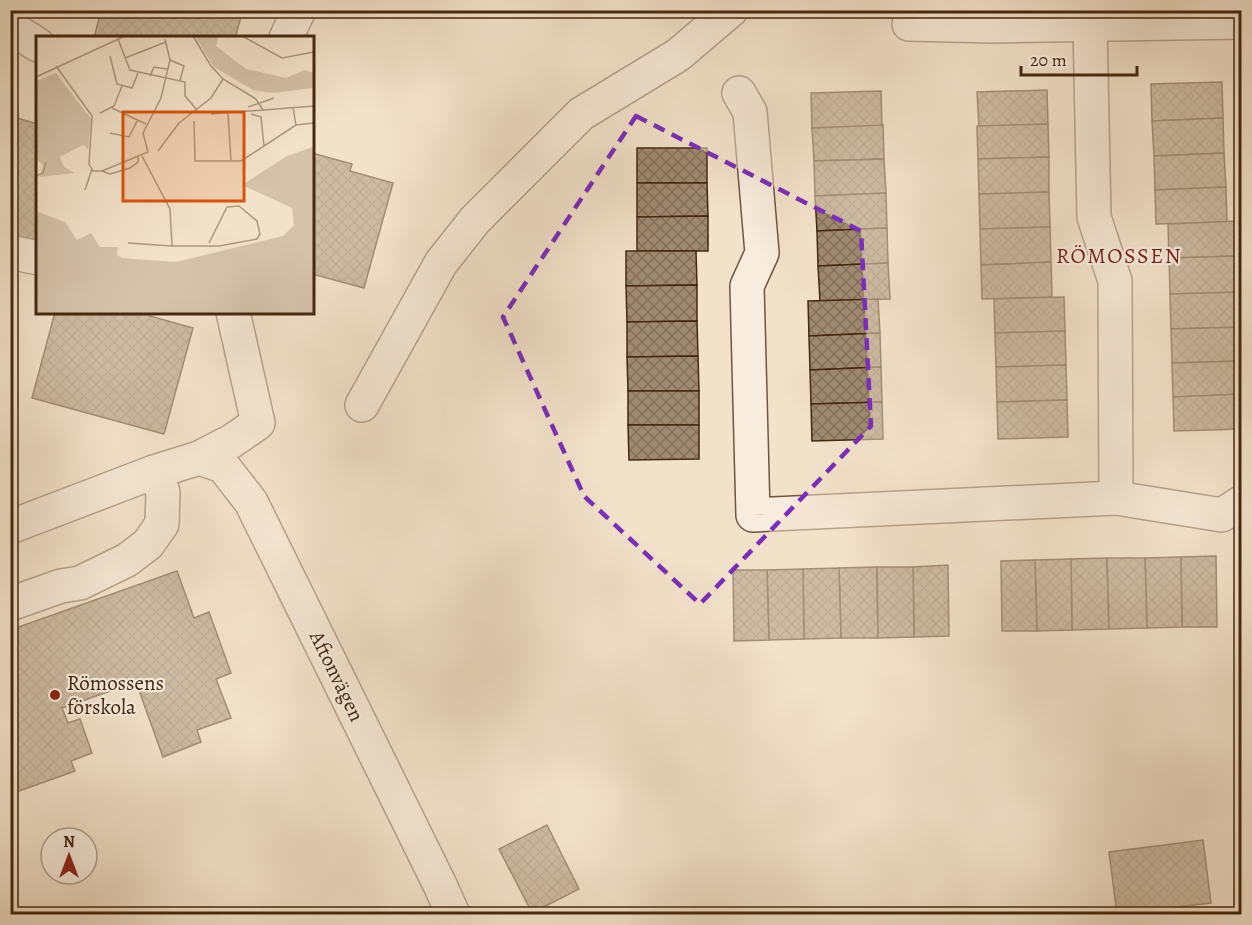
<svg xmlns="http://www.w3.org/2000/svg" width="1252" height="925" font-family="Alegreya,serif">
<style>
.building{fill:url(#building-cross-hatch);stroke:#44280f;stroke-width:1.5}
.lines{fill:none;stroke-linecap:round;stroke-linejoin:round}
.minor-casing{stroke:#70563e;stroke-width:36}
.minor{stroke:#f7ecdd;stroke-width:33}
.marked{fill:none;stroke:#7b2cbf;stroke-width:4.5;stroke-dasharray:12 8;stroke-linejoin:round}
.poi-dot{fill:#8f2418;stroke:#f7ecdd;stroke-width:2}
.labels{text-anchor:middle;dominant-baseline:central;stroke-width:4.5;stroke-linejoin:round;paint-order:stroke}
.street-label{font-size:21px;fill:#44280f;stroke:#f7ecdd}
.poi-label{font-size:21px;fill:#44280f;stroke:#f7ecdd;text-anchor:start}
.neighbourhood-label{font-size:22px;letter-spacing:1.5px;fill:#7a1f14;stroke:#f7ecdd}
.inset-road{fill:none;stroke:#ac987f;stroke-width:1.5}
.view{fill:#d8540c;fill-opacity:0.15;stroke:#d8540c;stroke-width:3}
.inset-edge{fill:none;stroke:#44280f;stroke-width:3}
</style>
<defs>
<pattern id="building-cross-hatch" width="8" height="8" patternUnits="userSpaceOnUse" patternTransform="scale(1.5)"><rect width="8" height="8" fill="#9e8970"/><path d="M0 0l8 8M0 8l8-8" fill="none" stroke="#82705a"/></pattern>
</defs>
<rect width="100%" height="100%" fill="#f2e2ca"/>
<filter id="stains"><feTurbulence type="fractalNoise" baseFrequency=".00333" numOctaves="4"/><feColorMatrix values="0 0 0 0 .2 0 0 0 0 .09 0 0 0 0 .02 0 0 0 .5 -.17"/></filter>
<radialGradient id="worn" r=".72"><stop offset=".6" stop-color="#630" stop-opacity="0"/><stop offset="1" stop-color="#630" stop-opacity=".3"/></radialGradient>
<g class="building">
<polygon points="101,10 243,10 235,38 94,38"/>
<polygon points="1222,82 1223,118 1152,121 1151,84"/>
<polygon points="1047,90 1048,124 979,127 977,92"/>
<polygon points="881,91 882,126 812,128 811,93"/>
<polygon points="10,116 38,124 38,245 10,238"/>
<polygon points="1223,118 1224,153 1154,156 1152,121"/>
<polygon points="1048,124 1049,157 978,159 977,126"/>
<polygon points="883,125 884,159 814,161 812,128"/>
<rect x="637" y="148" width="70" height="35"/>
<polygon points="312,153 352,164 350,171 393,183 364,288 312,274"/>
<polygon points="1224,153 1226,187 1155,190 1154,156"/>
<polygon points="1049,157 1049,192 979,194 978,159"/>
<polygon points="884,159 886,193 815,196 814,161"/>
<polygon points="637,183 707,183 708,216 637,217"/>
<polygon points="1226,187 1227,222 1156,224 1155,190"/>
<polygon points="1049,192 1050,227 980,229 979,194"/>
<polygon points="886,193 887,228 817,231 815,196"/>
<polygon points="708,216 708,251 637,251 637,217"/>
<polygon points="1238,221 1239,256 1169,258 1168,224"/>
<polygon points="1050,227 1051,262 981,265 980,229"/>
<polygon points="887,228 888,263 818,266 817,231"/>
<polygon points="626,251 696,251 697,285 626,286"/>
<polygon points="1239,256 1241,292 1170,294 1169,258"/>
<polygon points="1051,262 1052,297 982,299 981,265"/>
<polygon points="888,263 890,299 820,301 818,266"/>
<polygon points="697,285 697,321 627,322 626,286"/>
<polygon points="1241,292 1242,327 1171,329 1170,294"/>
<polygon points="1064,297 1065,331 995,333 994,299"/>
<polygon points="878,299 880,333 809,336 808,301"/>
<polygon points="55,312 151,312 150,316 193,328 164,434 32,398"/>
<polygon points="697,321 698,356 627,357 627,322"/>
<polygon points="1242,327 1242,361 1172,363 1171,329"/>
<polygon points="1065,331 1066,365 996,367 995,333"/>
<polygon points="880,333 881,367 810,370 809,336"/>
<polygon points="698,356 699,391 628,391 627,357"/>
<polygon points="1242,361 1242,394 1173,397 1172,363"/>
<polygon points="1066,365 1067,400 997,402 996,367"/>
<polygon points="881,367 882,402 811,404 810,370"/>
<rect x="628" y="391" width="71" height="34"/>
<polygon points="1242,394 1242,429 1174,431 1173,397"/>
<polygon points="1067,400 1068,437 998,439 997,402"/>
<polygon points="882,402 883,439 812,441 811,404"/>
<polygon points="628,425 699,425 699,459 629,460"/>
<polygon points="1216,556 1217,627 1182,627 1181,557"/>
<polygon points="1181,557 1182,627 1147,628 1145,558"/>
<polygon points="1107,558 1109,629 1072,630 1071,559"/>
<polygon points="1107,558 1145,558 1147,628 1109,629"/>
<polygon points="1071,559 1072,630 1037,631 1035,560"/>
<polygon points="1035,560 1037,631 1002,631 1001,561"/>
<polygon points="948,565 949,636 914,637 913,567"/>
<polygon points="877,567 878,638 841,638 839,568"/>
<polygon points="877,567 913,567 914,637 878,638"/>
<polygon points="839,568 841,638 804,639 803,569"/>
<polygon points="803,569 804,639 769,640 767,570"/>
<polygon points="733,570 767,570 769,640 734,641"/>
<polygon points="177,571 194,618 209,612 231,673 216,679 231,718 197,730 201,742 163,757 136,682 62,708 68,723 80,719 92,753 71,761 75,771 11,794 10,630"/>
<polygon points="547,825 579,889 532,913 499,849"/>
<polygon points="1203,840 1211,903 1117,914 1109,852"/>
</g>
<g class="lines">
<g class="minor-casing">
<g id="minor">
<polyline points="909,24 992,26 1242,22"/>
<polyline points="1090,24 1094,217 1115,281 1116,498"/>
<polyline points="10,27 38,45"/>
<polyline points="286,38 299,10"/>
<polyline points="739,93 750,112 762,253 747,286 753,515 1116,498 1222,515 1242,502"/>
<polyline points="10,252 38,258"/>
<polyline points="362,405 441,263 475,220 581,114 678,55 731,10"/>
<polyline points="199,458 223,466 251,502 440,885 453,914"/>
<polyline points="10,527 154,472 199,458 232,441 258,423 233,312"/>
<polyline points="10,604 61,586 80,583 127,560 148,544 162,524 163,492 154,472"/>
</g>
</g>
<use href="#minor" class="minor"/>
</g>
<path d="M0 0H1252V925H0ZM636,116L861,231L871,426L700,604L584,496L503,317Z" fill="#f2e2ca" fill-opacity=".55" fill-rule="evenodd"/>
<path class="marked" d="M636,116L861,231L871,426L700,604L584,496L503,317Z"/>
<circle class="poi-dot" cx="55" cy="695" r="6"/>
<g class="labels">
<g class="street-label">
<text transform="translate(337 676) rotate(64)">Aftonvägen</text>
</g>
<g class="poi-label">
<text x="67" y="683">Römossens<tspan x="67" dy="24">förskola</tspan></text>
</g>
<g class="neighbourhood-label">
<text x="1119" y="256">RÖMOSSEN</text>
</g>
</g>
<g transform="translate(36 36)">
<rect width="278" height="278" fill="#f2e2ca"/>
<path d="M159,0H183L180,10L210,33L250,42L269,34L277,37V52L238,57L217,54L178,31ZM20,37L55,83L52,113L47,109L24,121L28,131L39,137L4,141L7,129L0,123V45ZM277,111V277H0V170L2,176L29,186L41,204L55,197L64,211H82L81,219L86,222L140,226L247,200L258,189L256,172L206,149L251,120Z" fill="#d4c2aa"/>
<path d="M5,198L11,222L0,224V199Z" fill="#d4c2aa"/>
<path class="inset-road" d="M157,0L175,30L187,43L220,63L227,74M206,0L246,22L278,16M82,3L94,34L149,46V60L161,74M74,20L81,48L96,52L102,37M89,22L130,6M134,24L148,30L144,44M20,30L56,80L53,128L57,135H66L112,116L107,97L125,62L134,24L129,3M114,40L118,31L131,33M0,41L89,0M212,71L238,62M257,71L260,89M76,72L110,88M64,77L78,70L86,50M175,78L278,70M192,78L195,124M215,78L225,81L228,110M158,85L159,125H205L260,89L278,87M74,97L93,101L101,85M122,115L143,87L175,62L187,43M106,120L134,173L136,210H183L221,203L224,198L221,185L203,170L191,171L173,207M66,135L74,138L94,132L102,126V121M0,140L7,137L10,126M49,154L56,133M92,207L136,210"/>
<path class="view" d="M87,76H208V165H87Z"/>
<rect width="278" height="278" class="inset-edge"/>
</g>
<rect width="1252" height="925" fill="none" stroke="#f2e2ca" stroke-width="36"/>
<rect x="12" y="12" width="1228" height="901" fill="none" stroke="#44280f" stroke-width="3"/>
<rect x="18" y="18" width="1216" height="889" fill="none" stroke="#44280f" stroke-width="1.5"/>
<g transform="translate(69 856)"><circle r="28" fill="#f7ecdd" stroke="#af9e8b" stroke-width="1.5"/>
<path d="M0-4.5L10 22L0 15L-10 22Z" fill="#8f2418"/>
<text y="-9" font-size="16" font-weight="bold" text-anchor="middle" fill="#44280f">N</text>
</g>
<path d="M1021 66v9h116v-9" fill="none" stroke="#44280f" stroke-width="3"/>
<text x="1030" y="66" font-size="18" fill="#44280f" stroke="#f7ecdd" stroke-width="4.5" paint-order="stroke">20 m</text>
<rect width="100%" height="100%" filter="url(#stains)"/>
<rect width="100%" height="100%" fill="url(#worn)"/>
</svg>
